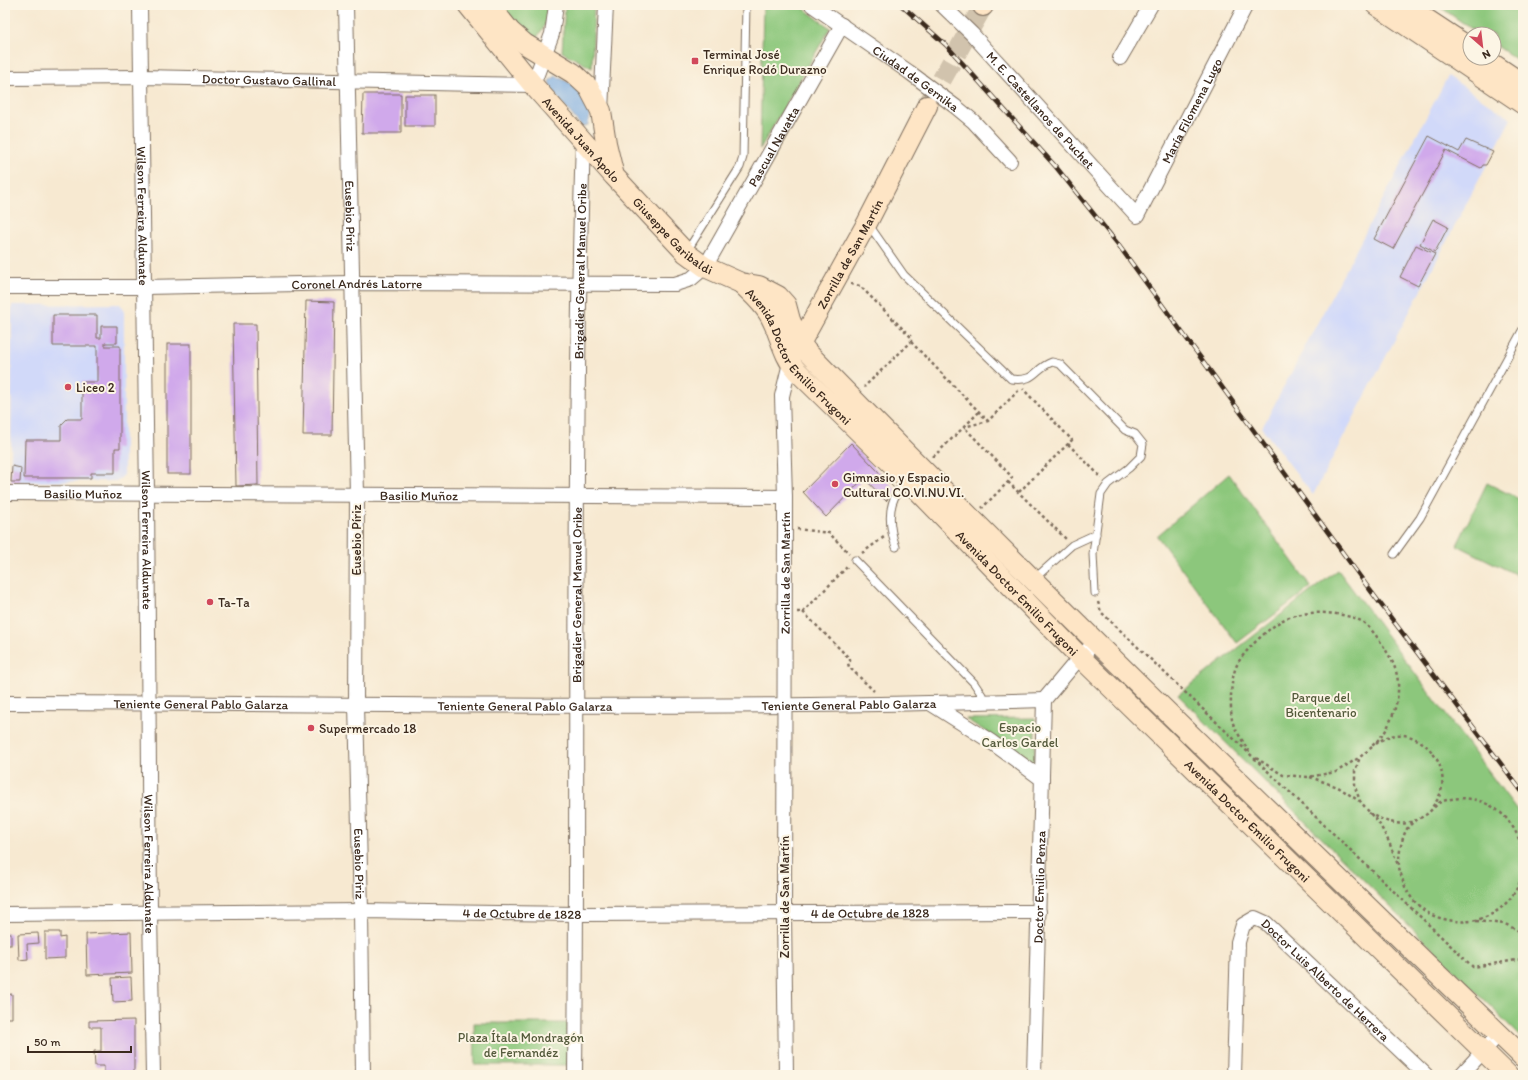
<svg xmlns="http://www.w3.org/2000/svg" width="1528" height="1080" font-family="Itim,sans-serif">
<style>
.built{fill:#d1d9f9}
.green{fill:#8cc77c;stroke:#64784d}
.water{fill:#75a8e1;stroke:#586980}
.building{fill:#d0a9eb}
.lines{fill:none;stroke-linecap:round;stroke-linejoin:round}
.secondary-tunnel{stroke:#d1c3ad;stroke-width:20;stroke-dasharray:20 10;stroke-linecap:butt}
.lane-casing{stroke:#7d6d5d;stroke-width:9}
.street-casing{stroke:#7d6d5d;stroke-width:16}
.secondary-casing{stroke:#7d6d5d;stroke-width:22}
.path{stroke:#7d6d5d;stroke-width:2.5;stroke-dasharray:3 3;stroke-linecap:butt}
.lane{stroke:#fff;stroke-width:7}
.street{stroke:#fff;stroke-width:14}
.secondary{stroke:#fee5c5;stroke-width:20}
.rail-casing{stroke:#3b2a1e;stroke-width:4.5}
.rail{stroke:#fcf5e5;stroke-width:3;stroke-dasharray:9;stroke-linecap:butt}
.poi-dot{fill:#d1495b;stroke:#fcf5e5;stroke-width:1.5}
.labels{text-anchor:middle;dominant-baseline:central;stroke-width:4;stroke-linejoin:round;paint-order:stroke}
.poi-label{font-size:13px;fill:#3b2a1e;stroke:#fcf5e5;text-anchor:start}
.street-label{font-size:13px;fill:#3b2a1e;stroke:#fcf5e5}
.park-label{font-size:13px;fill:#53593a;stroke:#fcf5e5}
</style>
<rect width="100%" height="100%" fill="#fcf5e5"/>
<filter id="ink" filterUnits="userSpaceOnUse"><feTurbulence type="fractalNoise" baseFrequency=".025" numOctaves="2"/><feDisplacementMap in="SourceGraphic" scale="8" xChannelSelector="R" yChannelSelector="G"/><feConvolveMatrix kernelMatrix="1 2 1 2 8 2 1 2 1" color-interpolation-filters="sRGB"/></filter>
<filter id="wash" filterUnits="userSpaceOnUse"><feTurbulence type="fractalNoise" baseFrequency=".012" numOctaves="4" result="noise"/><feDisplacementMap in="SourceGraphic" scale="16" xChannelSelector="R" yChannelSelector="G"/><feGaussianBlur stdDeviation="0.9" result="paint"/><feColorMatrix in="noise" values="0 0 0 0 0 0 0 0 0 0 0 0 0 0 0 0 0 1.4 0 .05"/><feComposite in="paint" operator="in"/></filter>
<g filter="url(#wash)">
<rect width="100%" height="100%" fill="#f7e9d1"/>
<g class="built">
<polygon points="1448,76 1511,119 1313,495 1262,428"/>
<polygon points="120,304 124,309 124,475 117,481 11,482 12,305"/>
</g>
<g class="green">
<polygon points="498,5 550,5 545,25 536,39 506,16"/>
<polygon points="565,5 594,5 592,68 562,52"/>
<polygon points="763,5 799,5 830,28 760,149"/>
<polygon points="1437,5 1523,5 1523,64 1494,44 1494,34 1479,34"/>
<polygon points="1229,474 1311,587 1237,643 1157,536"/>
<polygon points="1487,483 1523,501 1523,573 1521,577 1457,545"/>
<polygon points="1338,570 1523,818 1523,1039 1178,695"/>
<polygon points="1035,718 1035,763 966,719"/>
<polygon points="474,1023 568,1023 568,1065 475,1065"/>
</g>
<polygon class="water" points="556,76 576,86 591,110 588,125 582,127 551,90 549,81"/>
<g id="blocks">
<g class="building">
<polygon points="363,94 401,94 401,133 362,133"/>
<rect x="405" y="95" width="30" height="31"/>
<polygon points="1429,136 1459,152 1466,140 1493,152 1486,165 1483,165 1481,168 1446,150 1393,249 1374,239"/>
<polygon points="1433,219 1448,227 1435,252 1420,244"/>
<polygon points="1416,245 1435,254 1418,286 1400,277"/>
<polygon points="306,301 334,302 332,435 303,435"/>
<polygon points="53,315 97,315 97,338 101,338 101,326 117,326 117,343 105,343 105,346 120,346 120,448 115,448 115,473 91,473 91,478 24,478 25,440 61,440 61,425 67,419 82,419 82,382 97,382 97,346 53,346"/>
<polygon points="233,324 256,324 258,485 236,486"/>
<rect x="167" y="344" width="24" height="130"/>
<polygon points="851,443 896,490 886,501 864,478 826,517 803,492"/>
<polygon points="12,466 21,468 20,482 11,482"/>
<polygon points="45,932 60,932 60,938 65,937 65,958 45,959"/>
<polygon points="131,932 132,973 87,975 86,934"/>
<rect x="5" y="933" width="6" height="12"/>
<polygon points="38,933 39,943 27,944 28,959 19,960 18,934"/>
<polygon points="131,977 132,1001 113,1002 112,978"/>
<polygon points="12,994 12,1018 5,1018 5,995"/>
<polygon points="134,1020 134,1075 104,1075 104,1066 95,1066 94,1051 101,1051 101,1027 89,1027 89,1021"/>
</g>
</g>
</g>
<g filter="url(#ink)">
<use href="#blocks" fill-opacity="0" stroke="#7d6d5d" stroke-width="1"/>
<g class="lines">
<polyline class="secondary-tunnel" points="927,106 983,6"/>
<g class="lane-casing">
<g id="lane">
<path d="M869,225L904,275L1011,379C1037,382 1033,369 1052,362L1060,364L1125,430L1135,434L1143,444L1141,456L1129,468L1108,484L1101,494L1093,554L1095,593"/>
<polyline points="687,251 740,167 743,157 746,5"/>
<path d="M896,547C890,530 887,509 897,493C899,489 905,485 908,481"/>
<polyline points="1394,554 1420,518 1523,329"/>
<polyline points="855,560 974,683 982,695 984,702"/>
<polyline points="1034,579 1072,545 1096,534"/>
</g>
</g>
<g class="street-casing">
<g id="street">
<path id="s1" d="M140,5L147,494L150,913L153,1075"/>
<path id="s2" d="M346,5L357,494L356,704L361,911L363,1075"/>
<path id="s3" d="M812,5L909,72L956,107L973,121L1010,161"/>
<path id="s4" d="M942,5L972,34L1137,216L1246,5"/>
<polyline points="1120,58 1151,5"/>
<path id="s5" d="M5,78L142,77L533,85L552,34L556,5"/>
<polyline points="601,111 606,5"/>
<path id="s6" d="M5,287H144L351,283L675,284L691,279L705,267L842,25"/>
<path id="s7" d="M5,493L785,497"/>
<polyline points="1044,700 1080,657 1096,642"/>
<path id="s8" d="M5,703C351,703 698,711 1044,700"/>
<polyline points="930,703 990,741 1042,779"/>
<path id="s9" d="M5,914L361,911L577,914L1039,912"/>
<path id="s10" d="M575,1075C578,763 573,452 583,140"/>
<path id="s11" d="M786,1075L784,912L785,497L782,396L790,363"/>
<path id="s12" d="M1034,1075L1044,700"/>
<path id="s13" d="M1234,1075L1238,942L1243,925L1255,918L1266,923L1426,1075"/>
<polyline points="1461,1075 1499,1034"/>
</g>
</g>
<g class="secondary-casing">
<g id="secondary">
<path id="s14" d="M468,5L533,85L614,176L686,253L705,267L741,283L759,286L778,296L786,305L790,320L800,343L807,352C1041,592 1282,824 1523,1057"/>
<polyline points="489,5 510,31 525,44 573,73 589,88 601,111 606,143 613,172"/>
<polyline points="1376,5 1523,104"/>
<polyline points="1405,5 1470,48"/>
<polyline points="983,6 983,5"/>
<polyline points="1484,58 1523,84"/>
<path id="s15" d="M742,284C752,294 762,302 769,314C780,332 782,354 796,370L896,468L1080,657L1508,1075"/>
<path id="s16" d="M796,351L867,223L927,106"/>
</g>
</g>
<g class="path">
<polyline points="851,284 860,286 911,337 911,342 864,387"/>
<polyline points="911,342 988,421"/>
<polyline points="979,412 964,427 1012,477 1011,479 982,508"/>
<polyline points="1068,444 1102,478"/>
<polyline points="933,457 964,427 988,421 1020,389"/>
<polyline points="1008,482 1066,539"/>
<polyline points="1019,492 1072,440 1023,389"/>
<polyline points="797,529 829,533 849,553"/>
<polyline points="862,553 884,537"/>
<polyline points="1098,602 1101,612 1473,967 1523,959"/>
<polyline points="797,612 803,612 848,566"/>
<polyline points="803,612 850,659 850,661 848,663 849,667 874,691"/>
<path d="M1376,744C1413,712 1465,771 1432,807"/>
<polyline points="1372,747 1360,757 1355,771 1355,787 1360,801 1380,825 1389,842 1398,865"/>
<path d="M1249,752C1245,744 1234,729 1232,720C1230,705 1230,677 1238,663C1245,650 1268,629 1281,621C1300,609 1341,611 1361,621C1371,627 1382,643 1388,654C1403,677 1400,701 1388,726C1385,734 1377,741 1371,747"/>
<polyline points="1256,758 1283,775 1308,777 1336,772 1360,757"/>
<polyline points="1310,777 1338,787 1359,801"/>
<path d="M1369,813C1383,821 1400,828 1416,820"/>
<path d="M1523,857C1519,817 1483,789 1443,801C1437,803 1432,810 1427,814C1421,818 1414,821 1409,826C1402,834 1398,856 1399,867C1400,872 1402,877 1403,881C1408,898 1424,914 1440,918C1473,928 1504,916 1519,884C1521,879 1522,872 1523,867"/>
<polyline points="1476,921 1505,924 1523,933"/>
</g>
<use href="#lane" class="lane"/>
<use href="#street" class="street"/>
<use href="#secondary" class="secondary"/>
<g class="rail-casing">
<polyline id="rail" points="901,5 946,45 1056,167 1117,243 1367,586 1523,793"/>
</g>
<use href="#rail" class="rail"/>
</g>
</g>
<g class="poi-dot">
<rect x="691" y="57" width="8" height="8" rx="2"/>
<circle cx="68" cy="387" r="4"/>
<circle cx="835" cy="484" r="4"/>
<circle cx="210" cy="602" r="4"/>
<circle cx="311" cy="728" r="4"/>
</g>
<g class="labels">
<g class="poi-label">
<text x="703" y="54">Terminal José<tspan x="703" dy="15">Enrique Rodó Durazno</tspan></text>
<text x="76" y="387">Liceo 2</text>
<text x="843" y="477">Gimnasio y Espacio<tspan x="843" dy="15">Cultural CO.VI.NU.VI.</tspan></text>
<text x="218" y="602">Ta-Ta</text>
<text x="319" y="728">Supermercado 18</text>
</g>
<g class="street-label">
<text stroke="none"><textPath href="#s3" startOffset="127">Ciudad de Gernika</textPath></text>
<text stroke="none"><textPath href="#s5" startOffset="264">Doctor Gustavo Gallinal</textPath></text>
<text stroke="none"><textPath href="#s4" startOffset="144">M. E. Castellanos de Puchet</textPath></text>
<text stroke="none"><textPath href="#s4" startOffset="406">María Filomena Lugo</textPath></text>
<text stroke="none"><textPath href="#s14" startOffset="176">Avenida Juan Apolo</textPath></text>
<text stroke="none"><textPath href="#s6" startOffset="844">Pascual Navatta</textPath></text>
<text stroke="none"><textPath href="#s1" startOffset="211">Wilson Ferreira Aldunate</textPath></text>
<text stroke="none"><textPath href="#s2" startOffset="211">Eusebio Píriz</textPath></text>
<text stroke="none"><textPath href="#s14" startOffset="309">Giuseppe Garibaldi</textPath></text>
<text stroke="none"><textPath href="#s16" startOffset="111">Zorrilla de San Martín</textPath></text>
<text stroke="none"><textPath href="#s10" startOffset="804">Brigadier General Manuel Oribe</textPath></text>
<text stroke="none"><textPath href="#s6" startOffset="352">Coronel Andrés Latorre</textPath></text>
<text stroke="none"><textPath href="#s15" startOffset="93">Avenida Doctor Emilio Frugoni</textPath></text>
<text stroke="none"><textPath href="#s7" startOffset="78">Basilio Muñoz</textPath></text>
<text stroke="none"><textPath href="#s7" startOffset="414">Basilio Muñoz</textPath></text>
<text stroke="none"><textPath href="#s1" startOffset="535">Wilson Ferreira Aldunate</textPath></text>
<text transform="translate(356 540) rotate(-90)">Eusebio Píriz</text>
<text stroke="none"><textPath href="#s11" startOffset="502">Zorrilla de San Martín</textPath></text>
<text stroke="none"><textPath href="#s15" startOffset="417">Avenida Doctor Emilio Frugoni</textPath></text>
<text stroke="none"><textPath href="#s10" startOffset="480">Brigadier General Manuel Oribe</textPath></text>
<text stroke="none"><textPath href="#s8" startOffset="196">Teniente General Pablo Galarza</textPath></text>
<text stroke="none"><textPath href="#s8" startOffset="844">Teniente General Pablo Galarza</textPath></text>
<text stroke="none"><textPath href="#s8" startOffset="520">Teniente General Pablo Galarza</textPath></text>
<text stroke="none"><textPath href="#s15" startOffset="741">Avenida Doctor Emilio Frugoni</textPath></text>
<text stroke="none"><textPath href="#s1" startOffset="859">Wilson Ferreira Aldunate</textPath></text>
<text stroke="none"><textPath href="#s2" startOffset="859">Eusebio Píriz</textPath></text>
<text stroke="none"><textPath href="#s12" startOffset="188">Doctor Emilio Penza</textPath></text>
<text transform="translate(784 897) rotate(-90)">Zorrilla de San Martín</text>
<text stroke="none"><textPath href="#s9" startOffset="865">4 de Octubre de 1828</textPath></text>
<text stroke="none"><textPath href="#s9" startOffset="517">4 de Octubre de 1828</textPath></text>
<text stroke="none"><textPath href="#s13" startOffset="259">Doctor Luis Alberto de Herrera</textPath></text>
</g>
<g class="park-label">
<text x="1321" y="697">Parque del<tspan x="1321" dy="15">Bicentenario</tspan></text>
<text x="1020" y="727">Espacio<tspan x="1020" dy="15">Carlos Gardel</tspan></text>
<text x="521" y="1037">Plaza Ítala Mondragón<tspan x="521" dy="15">de Fernandéz</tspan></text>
</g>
</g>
<rect width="1528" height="1080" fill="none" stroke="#fcf5e5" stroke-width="20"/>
<g transform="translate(1482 46) rotate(152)"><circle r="19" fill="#fcf5e5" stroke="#afa495"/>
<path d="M0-3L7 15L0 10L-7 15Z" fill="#d1495b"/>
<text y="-6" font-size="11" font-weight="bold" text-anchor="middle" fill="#3b2a1e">N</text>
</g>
<path d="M28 1046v6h103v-6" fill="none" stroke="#3b2a1e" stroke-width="2"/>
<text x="34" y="1046" font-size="12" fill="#3b2a1e" stroke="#fcf5e5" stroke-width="3" paint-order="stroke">50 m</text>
</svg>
